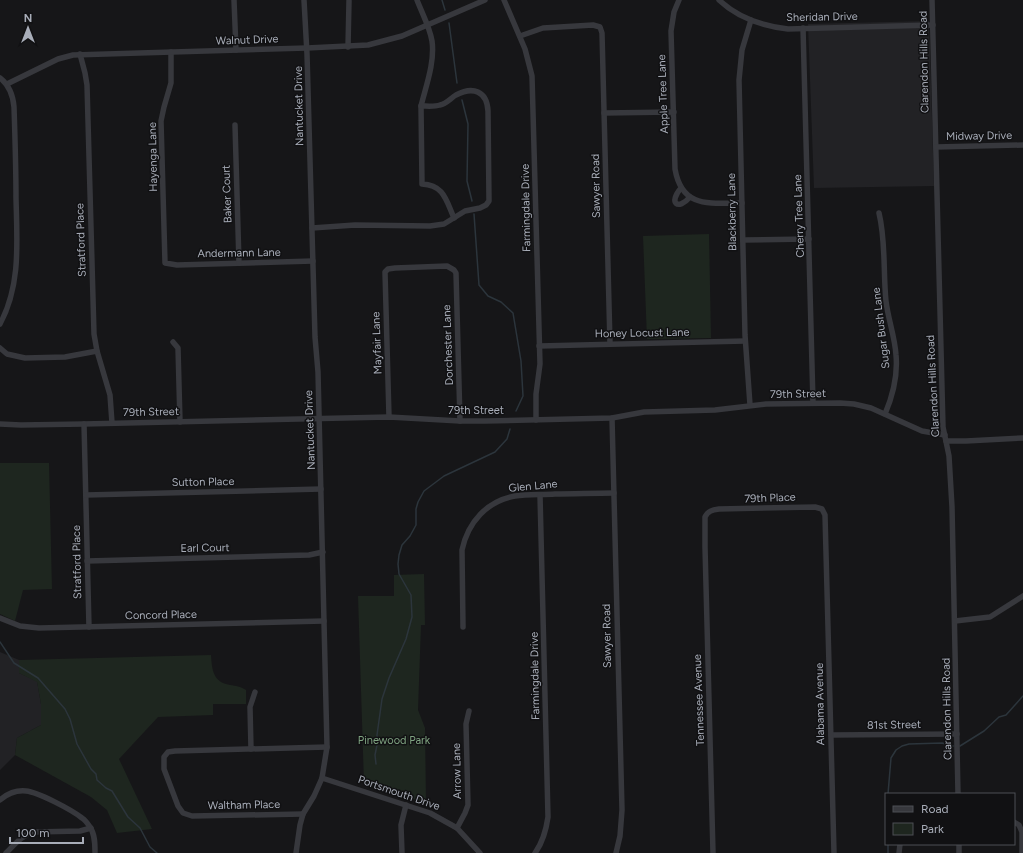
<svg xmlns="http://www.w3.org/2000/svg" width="1023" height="853" font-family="Figtree,sans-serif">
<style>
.built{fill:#222225}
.green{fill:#1e261f}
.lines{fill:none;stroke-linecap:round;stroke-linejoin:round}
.stream{stroke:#2c353c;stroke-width:1.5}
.minor{stroke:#37383d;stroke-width:5.5}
.labels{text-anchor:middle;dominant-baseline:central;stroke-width:3;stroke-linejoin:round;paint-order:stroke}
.street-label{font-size:11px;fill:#a8adb8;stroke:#111113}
.park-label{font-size:11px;fill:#7fa381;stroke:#111113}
</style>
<rect width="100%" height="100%" fill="#161618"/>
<g class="built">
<polygon points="929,21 934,186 814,188 808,24"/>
<polygon points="0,652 19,660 19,673 37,681 41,704 41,725 17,738 15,755 0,770"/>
</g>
<g class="green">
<polygon points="709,234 711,338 647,339 643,236"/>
<polygon points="0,463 49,463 52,589 23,590 15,621 0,614"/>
<polygon points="424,574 425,625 421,625 418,710 425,728 426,803 364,784 358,596 394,596 394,575"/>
<path d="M211,655C212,670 213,682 230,685C236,686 240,686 246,690V704H213V715L158,717L119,759L152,829L117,833L107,810L91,797L15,755L17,738L41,725V704L37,682L19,673V660Z"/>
</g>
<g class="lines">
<g class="stream">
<polyline points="442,0 445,10"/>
<polyline points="449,23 457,83"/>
<polyline points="462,100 468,124 467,181 472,201"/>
<polyline points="474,214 479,285 488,296 501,302 513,313 521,361 523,396 516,411"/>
<polyline points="0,642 14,663 38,678 65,709 70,719 77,744 91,769 96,774 97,780 106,788 112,791 128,817 140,828 150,847 157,853"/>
<polyline points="960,746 984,731 999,717 1006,715 1023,696"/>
<polyline points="376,764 375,755 377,745 377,735 382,699 389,678 406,639 412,617 411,595 399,574 398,564 399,555 402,545 410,536 416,525 416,509 418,502 424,491 444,476 495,452 507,439 510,429"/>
<polyline points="888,794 891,758 896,750 902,746 909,744 942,743 953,746"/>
<polyline points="888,853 888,844"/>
</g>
<g class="minor">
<polyline points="234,0 236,50"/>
<polyline points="504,0 525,49 532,76 540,364 536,394 536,420"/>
<path d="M679,0L674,12L671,31L675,169C682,209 710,203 742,203"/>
<path d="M719,0C738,18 762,26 788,29L933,25"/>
<polyline points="932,0 943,427 949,456 952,507 958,794"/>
<polyline points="803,28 813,403"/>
<polyline points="520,36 543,28 593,25 600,27 602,33 610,344"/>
<polyline points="348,47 349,1"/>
<polyline points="171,52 171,83 164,107 161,121 165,263 177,265 313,261"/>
<polyline points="80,54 85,73 87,85 94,334 97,351 110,395 112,423"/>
<path d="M0,78C9,85 13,95 14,107C15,137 16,168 16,198C17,242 21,285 0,324"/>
<polyline points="7,84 58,59 73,55 307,48 368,45 402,36 485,0"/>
<path d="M421,106L422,184C444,185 446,200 454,218"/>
<polyline points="604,113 674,112"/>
<polyline points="235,125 239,263"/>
<polyline points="936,147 1023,145"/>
<path d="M681,188C668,203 678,211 690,197"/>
<path d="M879,213C886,242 883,272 886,301C888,319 895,337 896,355C898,376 893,395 885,414"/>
<path d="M312,228L355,225L430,226L444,224L465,211L480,208L486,205L489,201L488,111C487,91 473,86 456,95C451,98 446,104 440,105C434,107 427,106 421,106C426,86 435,62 432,41C430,28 422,13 417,0"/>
<polyline points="743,240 809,239"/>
<polyline points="173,342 178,348 180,422"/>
<polyline points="539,346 745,341"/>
<polyline points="0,348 7,354 25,358 65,357 97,351"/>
<polyline points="750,405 745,335 739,80 742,50 751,20"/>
<polyline points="389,417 385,272 388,269 395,268 447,266 454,270 456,273 460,421"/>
<polyline points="612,418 622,810 620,836 616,853"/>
<polyline points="0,424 21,425 84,424 389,417 460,421 485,421 612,418 644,412 715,410 766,404 840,403 854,404 871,408 922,431 945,435"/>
<polyline points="84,424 89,627"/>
<polyline points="946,441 966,441 1023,438"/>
<polyline points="86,495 321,489"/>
<polyline points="87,561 309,555 323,552"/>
<polyline points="0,618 20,626 39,628 324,621"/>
<polyline points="955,621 990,617 1023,596"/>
<path d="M463,627L462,550C468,522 487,501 515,496C528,494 542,495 555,494C574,494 594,493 614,493"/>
<polyline points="831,735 957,734"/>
<polyline points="251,749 250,707 255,692"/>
<polyline points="322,778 430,813 457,828 480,853"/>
<path d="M0,800C7,794 16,790 26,791C38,792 72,810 82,818C85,820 88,824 90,827C95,834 95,844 95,852"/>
<polyline points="303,814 192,816 183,813 178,806 164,769 164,757 168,752 175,751 327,747"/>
<polyline points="1014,822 1019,825 1022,832 1022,853"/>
<polyline points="457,828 465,813 468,805 466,724 469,711"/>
<polyline points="959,844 959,853"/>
<path d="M6,853C15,844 22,835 34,832L80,831L91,828"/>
<polyline points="296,853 300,825 303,814 314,796 322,778 327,747 318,372 315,337 307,54 304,0"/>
<polyline points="402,853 401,825 406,805"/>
<path d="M535,853C543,842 546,831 548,817L540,495"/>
<path d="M713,853L705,547V517C708,511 712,510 719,509L815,507L822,509L825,515L834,853"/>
<polyline points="899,853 900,844"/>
</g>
</g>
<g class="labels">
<g class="street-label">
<text transform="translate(822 17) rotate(-1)">Sheridan Drive</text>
<text transform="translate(247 40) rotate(-2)">Walnut Drive</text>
<text transform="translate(924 62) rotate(-91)">Clarendon Hills Road</text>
<text transform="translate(663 94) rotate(-92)">Apple Tree Lane</text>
<text transform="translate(299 106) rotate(-91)">Nantucket Drive</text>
<text transform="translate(979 136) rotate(-1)">Midway Drive</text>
<text transform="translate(153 157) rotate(-91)">Hayenga Lane</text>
<text transform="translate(596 186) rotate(-91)">Sawyer Road</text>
<text transform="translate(227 194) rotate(-92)">Baker Court</text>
<text transform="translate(526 208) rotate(-91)">Farmingdale Drive</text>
<text transform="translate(732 212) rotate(-91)">Blackberry Lane</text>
<text transform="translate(799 216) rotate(-92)">Cherry Tree Lane</text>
<text transform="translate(81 240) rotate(-92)">Stratford Place</text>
<text transform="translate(239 253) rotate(-1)">Andermann Lane</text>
<text transform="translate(881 328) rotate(-97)">Sugar Bush Lane</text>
<text transform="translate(642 333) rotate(-1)">Honey Locust Lane</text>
<text transform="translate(377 343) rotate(-92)">Mayfair Lane</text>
<text transform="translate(448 345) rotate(-92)">Dorchester Lane</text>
<text transform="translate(933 386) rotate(-93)">Clarendon Hills Road</text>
<text transform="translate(798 394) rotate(-1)">79th Street</text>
<text x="476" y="410">79th Street</text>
<text transform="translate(151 412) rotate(-1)">79th Street</text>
<text transform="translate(310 430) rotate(-92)">Nantucket Drive</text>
<text transform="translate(203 482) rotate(-1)">Sutton Place</text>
<text transform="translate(533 486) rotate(-5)">Glen Lane</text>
<text transform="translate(770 498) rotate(-2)">79th Place</text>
<text transform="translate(205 548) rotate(-1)">Earl Court</text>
<text transform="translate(77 562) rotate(-91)">Stratford Place</text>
<text transform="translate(161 615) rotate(-1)">Concord Place</text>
<text transform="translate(607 636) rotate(-91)">Sawyer Road</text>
<text transform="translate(535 676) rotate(-91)">Farmingdale Drive</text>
<text transform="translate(699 700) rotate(-92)">Tennessee Avenue</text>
<text transform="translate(820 704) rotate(-91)">Alabama Avenue</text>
<text transform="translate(947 709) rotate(-91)">Clarendon Hills Road</text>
<text transform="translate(894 725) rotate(-1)">81st Street</text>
<text transform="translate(457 771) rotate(-91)">Arrow Lane</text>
<text transform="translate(399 793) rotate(19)">Portsmouth Drive</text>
<text transform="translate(244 805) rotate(-1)">Waltham Place</text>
</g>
<g class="park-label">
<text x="394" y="740">Pinewood Park</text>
</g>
</g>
<rect x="885" y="793" width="130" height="52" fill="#111113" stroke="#4d4f55"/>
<rect x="893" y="806" width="20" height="6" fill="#37383d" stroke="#4d4f55"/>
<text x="921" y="813" font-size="12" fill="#a8adb8">Road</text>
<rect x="893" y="823" width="20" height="12" fill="#1e261f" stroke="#4d4f55"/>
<text x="921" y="833" font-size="12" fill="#a8adb8">Park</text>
<g transform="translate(28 28)" stroke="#111113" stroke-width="3" paint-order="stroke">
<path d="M0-3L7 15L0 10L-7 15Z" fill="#a8adb8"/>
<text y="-6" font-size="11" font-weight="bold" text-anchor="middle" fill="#a8adb8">N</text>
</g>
<path d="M10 837v6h73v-6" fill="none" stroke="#a8adb8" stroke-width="2"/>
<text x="16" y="837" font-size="12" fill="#a8adb8" stroke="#111113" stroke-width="3" paint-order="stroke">100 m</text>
</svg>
